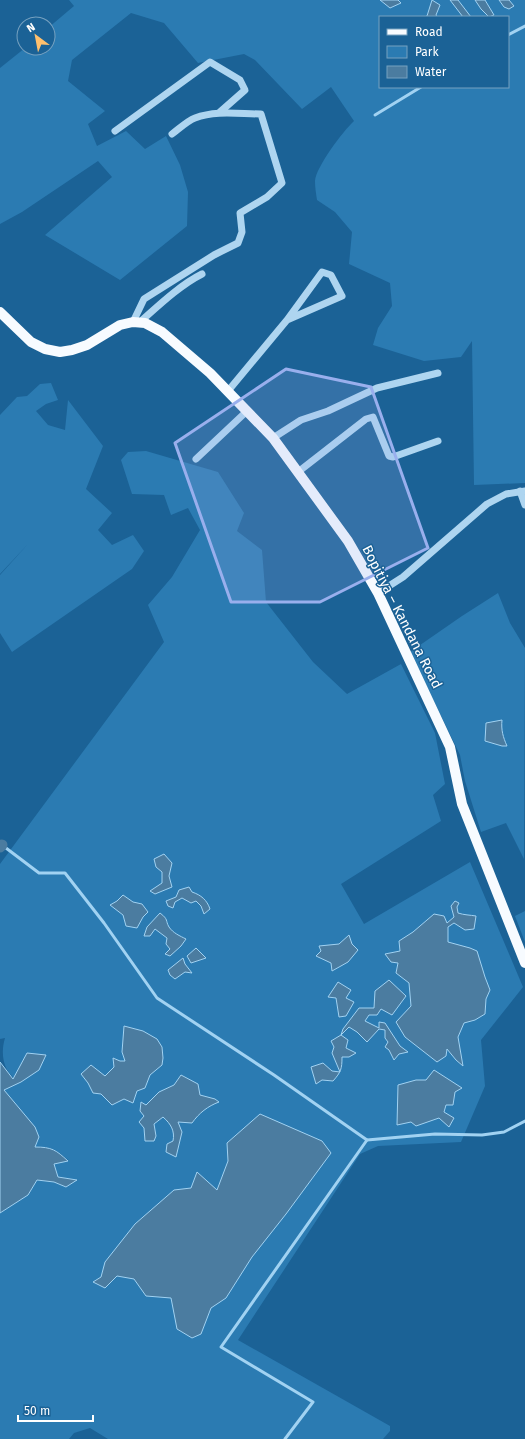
<svg xmlns="http://www.w3.org/2000/svg" width="525" height="1439" font-family="'Fira Sans',sans-serif">
<style>
.green{fill:#2b7bb2;fill-rule:evenodd}
.water{fill:#4b7ca0;stroke:#a1d2f2}
.lines{fill:none;stroke-linecap:round;stroke-linejoin:round}
.stream{stroke:#a1d2f2;stroke-width:3}
.canal{stroke:#4b7ca0;stroke-width:11}
.minor{stroke:#aed5f0;stroke-width:7}
.major{stroke:#f7fbff;stroke-width:10}
.marked{fill:#99afed;fill-opacity:0.2;stroke:#99afed;stroke-width:3;stroke-linejoin:round}
.labels{text-anchor:middle;dominant-baseline:central;stroke-width:3;stroke-linejoin:round;paint-order:stroke}
.street-label{font-size:14px;fill:#fff;stroke:#1b6296}
</style>
<rect width="100%" height="100%" fill="#1b6296"/>
<g class="green">
<path d="M69,0H525V483L474,485L472,341L461,357L424,361L373,345L378,328L392,306L390,283L349,264L352,232L335,212L317,200C316,194 315,187 315,181C316,167 343,131 354,121L331,87L302,109L255,60L244,54L198,63L164,23L131,13L72,60L68,81L105,111L88,124L97,146L126,131L145,149L166,136L180,165L188,192L187,226L120,280L45,235L112,177L98,161L22,212L0,224V68L25,48H48V28L74,6ZM380,17H508V87H380Z"/>
<polygon points="51,383 58,400 46,404 36,411 48,425 65,430 68,400 103,446 86,489 112,513 98,530 112,545 133,535 144,551 132,569 12,652 0,633 0,575 28,544 0,574 0,415 17,397 27,396 40,384"/>
<path d="M146,451L218,472L244,513L237,531L262,550L266,602L313,662L347,694L401,664L435,733L445,784L433,795L441,821L341,884L364,924L470,862L523,987L481,1040L485,1086L461,1142L378,1146L360,1154L238,1340L390,1426V1431L383,1439H108L90,1428L74,1433L69,1439H0V1213L28,1195L37,1180L54,1182L66,1187L77,1180L58,1177L54,1164L68,1160C56,1150 51,1146 35,1147L4,1089L21,1082C3,1075 0,1054 5,1038L0,1039V864L164,642L148,605L172,577L200,530L188,508L171,515L164,495L132,494L121,460L128,452Z"/>
<polygon points="498,593 510,623 525,648 524,859 506,823 481,832 465,781 460,755 410,652 462,616"/>
<polygon points="525,911 525,942 515,916"/>
</g>
<g class="water">
<polygon points="380,0 398,0 401,3 390,8"/>
<polygon points="432,0 440,5 436,15 437,17 425,17 427,16"/>
<polygon points="450,0 458,0 471,17 463,17"/>
<polygon points="475,0 485,0 494,15 489,17 481,9"/>
<polygon points="499,0 509,0 514,6 509,9 504,7"/>
<path d="M502,720C501,730 503,737 507,746H502L485,741L486,723Z"/>
<polygon points="164,854 172,863 169,876 172,887 155,894 150,891 162,883 162,872 156,867 154,859"/>
<path d="M189,887L192,892C201,895 207,900 210,909L204,914L201,906L196,901L191,903L182,898L175,902L173,908L168,906L166,901L176,897L179,890Z"/>
<polygon points="123,895 133,902 142,904 148,912 143,917 137,928 126,926 123,915 110,905 117,901"/>
<path d="M455,901L459,903L457,907L458,913C464,915 470,915 476,916L474,929L465,930L454,923L448,927V942L470,948L477,951L485,977L490,990L486,999L485,1014L475,1020L464,1023L458,1037L463,1066L456,1060L447,1049L446,1056L437,1062L405,1037L396,1022L411,1006L409,983L396,973L398,963L391,962L385,954L400,951L399,941L413,932L434,914L444,916L447,923L454,917L451,906Z"/>
<path d="M160,913C169,920 165,920 169,927C173,933 180,936 186,939L181,946L170,956L165,954L170,949L166,944L167,938L155,929L150,936H144L147,927Z"/>
<polygon points="349,935 352,944 358,950 348,962 332,971 331,963 316,956 321,951 319,946 339,944"/>
<polygon points="196,948 206,958 191,963 187,956"/>
<polygon points="183,958 185,964 192,973 185,972 175,979 170,975 168,970"/>
<path d="M389,980L406,996L392,1015L381,1009L377,1015H369L365,1021L379,1028V1022L385,1023L400,1046L408,1052L399,1054L394,1060L389,1050L385,1047L388,1042L385,1038V1030L379,1029L367,1042L357,1032L349,1027L341,1035L348,1040L346,1048L356,1053L349,1057H342C342,1069 341,1072 333,1081L322,1080L316,1084L311,1067L323,1063L332,1071L340,1072L332,1053L334,1047L331,1041L341,1035L343,1029L359,1008H374L375,991Z"/>
<polygon points="338,982 351,990 346,998 354,1002 346,1016 339,1017 336,998 328,997"/>
<polygon points="124,1026 143,1031 157,1039 162,1047 163,1058 162,1065 150,1075 145,1088 137,1091 133,1103 124,1099 112,1105 101,1094 93,1093 88,1083 81,1074 91,1065 105,1076 114,1067 113,1058 120,1061 125,1061 122,1052"/>
<path d="M27,1053L46,1055L39,1070L21,1082L4,1090L35,1127L39,1137L35,1147C52,1147 56,1150 68,1161L54,1164L58,1177L77,1180L66,1187L54,1182L37,1180L28,1195L0,1213V1062L13,1079Z"/>
<polygon points="434,1070 462,1088 455,1092 453,1105 446,1105 444,1112 454,1118 449,1127 439,1118 416,1126 411,1122 397,1125 398,1085 416,1080 426,1080"/>
<path d="M181,1075L198,1084L200,1095L215,1099L219,1102C208,1106 199,1113 192,1123L178,1122L182,1132L176,1157L166,1152L167,1144L173,1141C175,1131 171,1124 163,1117L154,1124L156,1136L154,1141H145L144,1128L139,1122L144,1116L140,1111L141,1102L146,1105L159,1092L174,1085Z"/>
<polygon points="260,1114 322,1141 331,1153 286,1214 252,1257 226,1298 211,1308 201,1334 192,1338 177,1329 171,1298 146,1296 134,1279 117,1276 105,1288 93,1282 101,1277 105,1262 135,1224 174,1190 191,1188 197,1172 217,1190 228,1161 227,1143"/>
</g>
<g class="lines">
<g class="stream">
<polyline points="508,35 525,26"/>
<polyline points="375,115 421,87"/>
<polyline points="2,845 39,873 65,873 104,923 157,998 274,1075 367,1140 221,1347 313,1402 285,1439"/>
<polyline points="367,1140 435,1134 482,1135 504,1132 525,1121"/>
</g>
<polyline class="canal" points="0,847 2,845"/>
<g class="minor">
<polyline points="115,131 210,62 240,80 245,90 220,112"/>
<path d="M133,322L144,299L214,255L238,243L242,232L240,213L267,197L282,183L261,114C239,114 216,110 195,118C187,121 179,129 172,134"/>
<path d="M140,322C158,306 180,285 202,274"/>
<polyline points="228,391 287,320 342,296 331,275 322,272 287,320"/>
<polyline points="273,438 301,420 328,411 377,388 438,373"/>
<polyline points="196,459 247,411"/>
<polyline points="298,472 366,419 373,417 389,456 393,457 438,441"/>
<polyline points="520,491 525,505"/>
<polyline points="378,593 403,577 487,504 506,494 525,491"/>
</g>
<polyline class="major" points="0,312 31,342 45,349 60,352 72,350 87,345 120,325 133,322 145,323 162,332 210,373 273,438 348,541 378,593 450,747 462,804 525,963"/>
</g>
<path class="marked" d="M286,369L371,387L428,548L320,602H231L175,443Z"/>
<g class="labels">
<g class="street-label">
<text transform="translate(402 617) rotate(63)">Bopitiya – Kandana Road</text>
</g>
</g>
<rect x="379" y="16" width="130" height="72" fill="#1b6296" stroke="#76a1c0"/>
<rect x="387" y="29" width="20" height="6" fill="#f7fbff" stroke="#76a1c0"/>
<text x="415" y="36" font-size="12" fill="#ffffff">Road</text>
<rect x="387" y="46" width="20" height="12" fill="#2b7bb2" stroke="#76a1c0"/>
<text x="415" y="56" font-size="12" fill="#ffffff">Park</text>
<rect x="387" y="66" width="20" height="12" fill="#4b7ca0" stroke="#76a1c0"/>
<text x="415" y="76" font-size="12" fill="#ffffff">Water</text>
<g transform="translate(36 36) rotate(328)"><circle r="19" fill="#1b6296" stroke="#76a1c0"/>
<path d="M0-3L7 15L0 10L-7 15Z" fill="#ffc06d"/>
<text y="-6" font-size="11" font-weight="bold" text-anchor="middle" fill="#ffffff">N</text>
</g>
<path d="M18 1415v6h75v-6" fill="none" stroke="#ffffff" stroke-width="2"/>
<text x="24" y="1415" font-size="12" fill="#ffffff" stroke="#1b6296" stroke-width="3" paint-order="stroke">50 m</text>
</svg>
